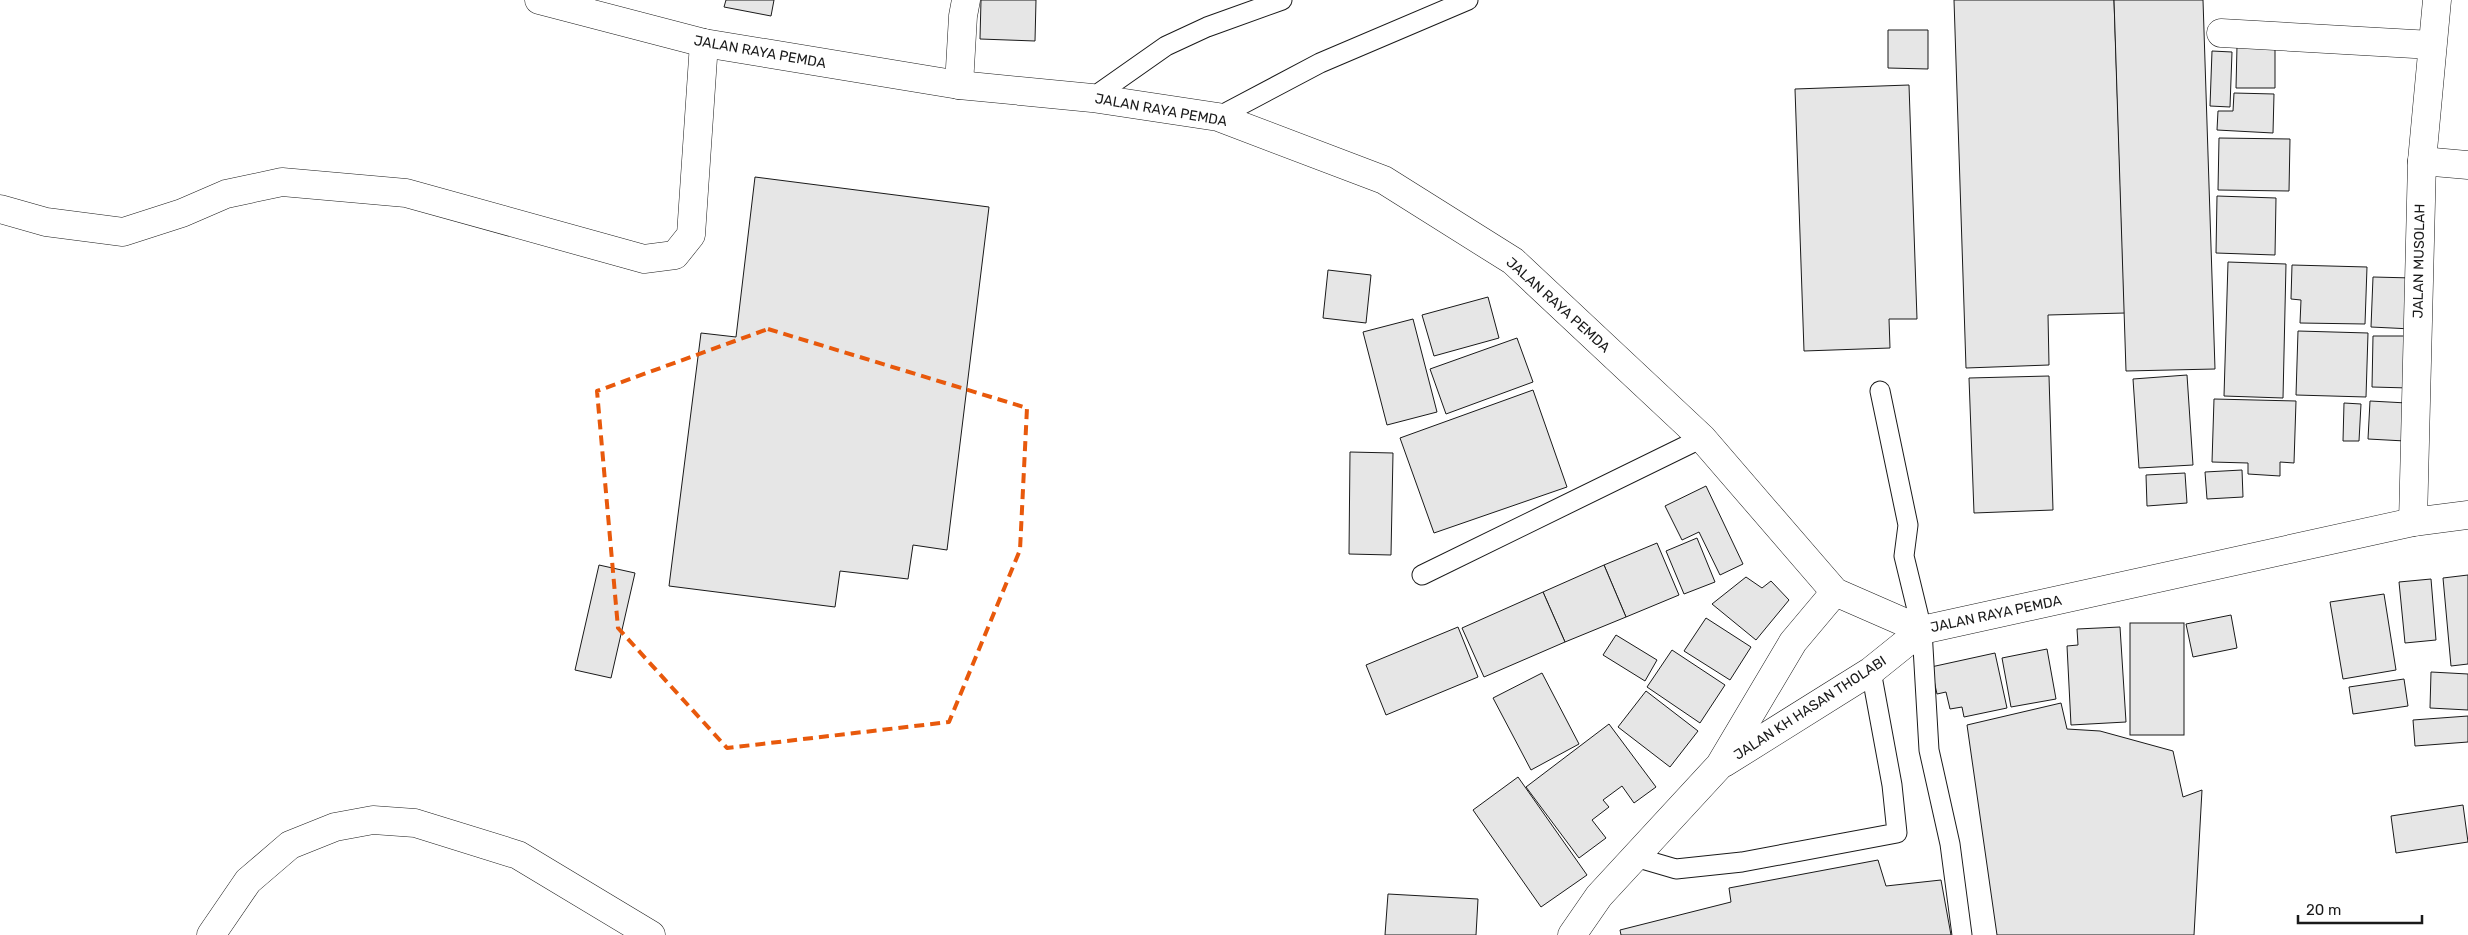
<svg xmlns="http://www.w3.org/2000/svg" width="2468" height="935" font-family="Rubik,sans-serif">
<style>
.building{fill:#e6e6e6;stroke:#1a1a1a}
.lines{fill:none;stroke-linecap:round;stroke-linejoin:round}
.lane-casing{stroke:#1a1a1a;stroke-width:21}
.street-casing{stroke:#1a1a1a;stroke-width:29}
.secondary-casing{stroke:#1a1a1a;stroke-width:29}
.lane{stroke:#fff;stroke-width:19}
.street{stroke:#fff;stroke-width:28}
.secondary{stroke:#fff;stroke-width:28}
.marked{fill:none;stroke:#e8590c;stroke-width:4;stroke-dasharray:10 6;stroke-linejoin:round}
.labels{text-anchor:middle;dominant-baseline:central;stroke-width:4;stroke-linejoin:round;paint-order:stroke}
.street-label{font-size:14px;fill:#1a1a1a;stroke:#fff}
</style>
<rect width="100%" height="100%" fill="#fff"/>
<g class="building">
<polygon points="726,0 774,0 771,16 724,7"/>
<polygon points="981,0 1036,0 1035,41 980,39"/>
<polygon points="1954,0 2114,0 2125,313 2048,315 2049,365 1966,368"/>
<polygon points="2114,0 2203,0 2215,369 2126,371"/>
<polygon points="1888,30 1928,30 1928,69 1888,68"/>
<polygon points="2237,46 2275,46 2275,88 2236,88"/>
<polygon points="2212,51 2232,52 2230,107 2210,106"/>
<polygon points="1909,85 1917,319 1889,319 1890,348 1804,351 1795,89"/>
<polygon points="2234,93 2274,94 2273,133 2217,130 2218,111 2233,111"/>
<polygon points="2219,138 2290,139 2289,191 2218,190"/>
<polygon points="755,177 989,207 947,550 913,545 908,579 840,571 835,607 669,586 701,333 736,337"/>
<polygon points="2217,196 2276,198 2275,255 2216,253"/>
<polygon points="2228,262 2286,264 2283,398 2224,396"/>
<polygon points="2292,265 2367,267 2365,324 2300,323 2301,300 2291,299"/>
<polygon points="1328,270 1371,275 1366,323 1323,318"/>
<polygon points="2373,277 2413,278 2412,329 2371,327"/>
<polygon points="1488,297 1499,338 1434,356 1422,315"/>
<polygon points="1413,319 1437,412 1387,425 1363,332"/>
<polygon points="2298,331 2368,333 2366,397 2296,395"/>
<polygon points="2373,336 2409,336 2409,388 2372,387"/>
<polygon points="1517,338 1533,382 1446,414 1430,369"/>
<polygon points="2187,375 2193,465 2139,468 2133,379"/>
<polygon points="2049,376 2053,510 1974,513 1969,378"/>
<polygon points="1533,390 1567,487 1434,533 1400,438"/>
<polygon points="2214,399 2296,401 2294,463 2280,462 2280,476 2248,474 2248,463 2212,462"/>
<polygon points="2370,401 2407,403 2405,441 2368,439"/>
<polygon points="2344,403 2361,404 2359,441 2343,441"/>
<polygon points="1350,452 1393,453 1391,555 1349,554"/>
<polygon points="2242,470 2243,497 2207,499 2205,472"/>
<polygon points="2185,473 2187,503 2147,506 2146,475"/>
<polygon points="1706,486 1743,564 1720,575 1699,532 1682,540 1665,506"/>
<polygon points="1697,538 1715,582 1684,594 1666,551"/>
<polygon points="1657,543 1679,595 1626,617 1604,565"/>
<polygon points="599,565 635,573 611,678 575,670"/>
<polygon points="1604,565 1626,617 1565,642 1543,592"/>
<polygon points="2468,575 2468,664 2451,666 2443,578"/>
<polygon points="1746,577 1762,588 1771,581 1789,600 1756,640 1712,604"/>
<polygon points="2431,579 2436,640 2405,643 2399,582"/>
<polygon points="1543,592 1565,642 1484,677 1462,628"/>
<polygon points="2384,594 2396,670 2343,679 2330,602"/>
<polygon points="2231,615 2237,648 2193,657 2186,624"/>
<polygon points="1706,618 1751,647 1730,680 1684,651"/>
<rect x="2130" y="623" width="54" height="112"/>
<polygon points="1458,627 1478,677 1386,715 1366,665"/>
<polygon points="2120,627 2126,722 2071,725 2067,646 2078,645 2077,629"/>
<polygon points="1616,635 1657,660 1645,681 1603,655"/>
<polygon points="2047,649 2056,699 2011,707 2002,658"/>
<polygon points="1672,650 1725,685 1700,723 1647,687"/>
<polygon points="1995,653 2007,708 1964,717 1962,707 1950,709 1946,692 1937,694 1931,667"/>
<polygon points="2431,672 2468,674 2468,710 2430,708"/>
<polygon points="1542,673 1579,744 1531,770 1493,698"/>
<polygon points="2404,679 2408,706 2353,714 2349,687"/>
<polygon points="1646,691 1698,731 1670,767 1618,727"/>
<polygon points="2061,703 2067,729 2100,731 2173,751 2183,797 2202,790 2194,935 1997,935 1967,725"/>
<polygon points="2468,716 2468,742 2415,746 2413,720"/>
<polygon points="1609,724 1656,787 1634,803 1622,786 1603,800 1609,807 1592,820 1606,838 1579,858 1526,787"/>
<polygon points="1518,777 1587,875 1541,907 1473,810"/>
<polygon points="2463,805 2468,842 2396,853 2391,816"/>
<polygon points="1878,860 1886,886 1941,880 1951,935 1621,935 1620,930 1731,902 1729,888"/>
<polygon points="1388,894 1478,899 1476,935 1385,935"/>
</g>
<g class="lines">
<g class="lane-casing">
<g id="lane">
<polyline points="1092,98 1166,46 1207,27 1282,0"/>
<polyline points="1218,117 1320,63 1468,0"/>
<polyline points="1880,391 1908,525 1904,556 1922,630 1929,750 1950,844 1962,935"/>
<polyline points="1422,575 1702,438"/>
<polyline points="1635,857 1676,869 1742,862 1897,833 1892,785 1871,671"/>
</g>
</g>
<g class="street-casing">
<g id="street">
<polyline points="2221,33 2432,45"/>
<polyline points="959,85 963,16 966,0"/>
<polyline points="2422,161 2468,165"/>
<polyline points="0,209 46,222 123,232 182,213 226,194 282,182 406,193 644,259 675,255 691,235 704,43"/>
<polyline points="2413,522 2422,161 2437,0"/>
<polyline points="1724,763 1871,671 1922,630"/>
<polyline points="211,935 248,881 290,845 335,827 373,820 415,823 518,855 651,935"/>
<polyline points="1572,935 1599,896 1720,765 1793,642 1835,592"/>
</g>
</g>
<g class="secondary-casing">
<polyline id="secondary" points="539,0 704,43 959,85 1092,98 1218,117 1384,180 1513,261 1702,438 1835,592 1922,630 2413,522 2468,515"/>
</g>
<use href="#lane" class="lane"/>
<use href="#street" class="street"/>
<use href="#secondary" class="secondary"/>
</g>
<path class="marked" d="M768,329L1027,408L1020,550L949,722L727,748L618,628L597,391Z"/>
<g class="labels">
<g class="street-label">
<text transform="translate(760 52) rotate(10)">JALAN RAYA PEMDA</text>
<text transform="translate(1161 110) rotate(10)">JALAN RAYA PEMDA</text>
<text transform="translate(2419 261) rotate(-89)">JALAN MUSOLAH</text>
<text transform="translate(1558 305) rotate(42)">JALAN RAYA PEMDA</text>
<text transform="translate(1996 614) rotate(-12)">JALAN RAYA PEMDA</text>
<text transform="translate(1810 708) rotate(-33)">JALAN KH HASAN THOLABI</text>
</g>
</g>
<path d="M2298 915v8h124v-8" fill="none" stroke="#1a1a1a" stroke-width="2.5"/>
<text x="2306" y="915" font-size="15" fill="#1a1a1a" stroke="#ffffff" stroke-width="4" paint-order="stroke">20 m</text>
</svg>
